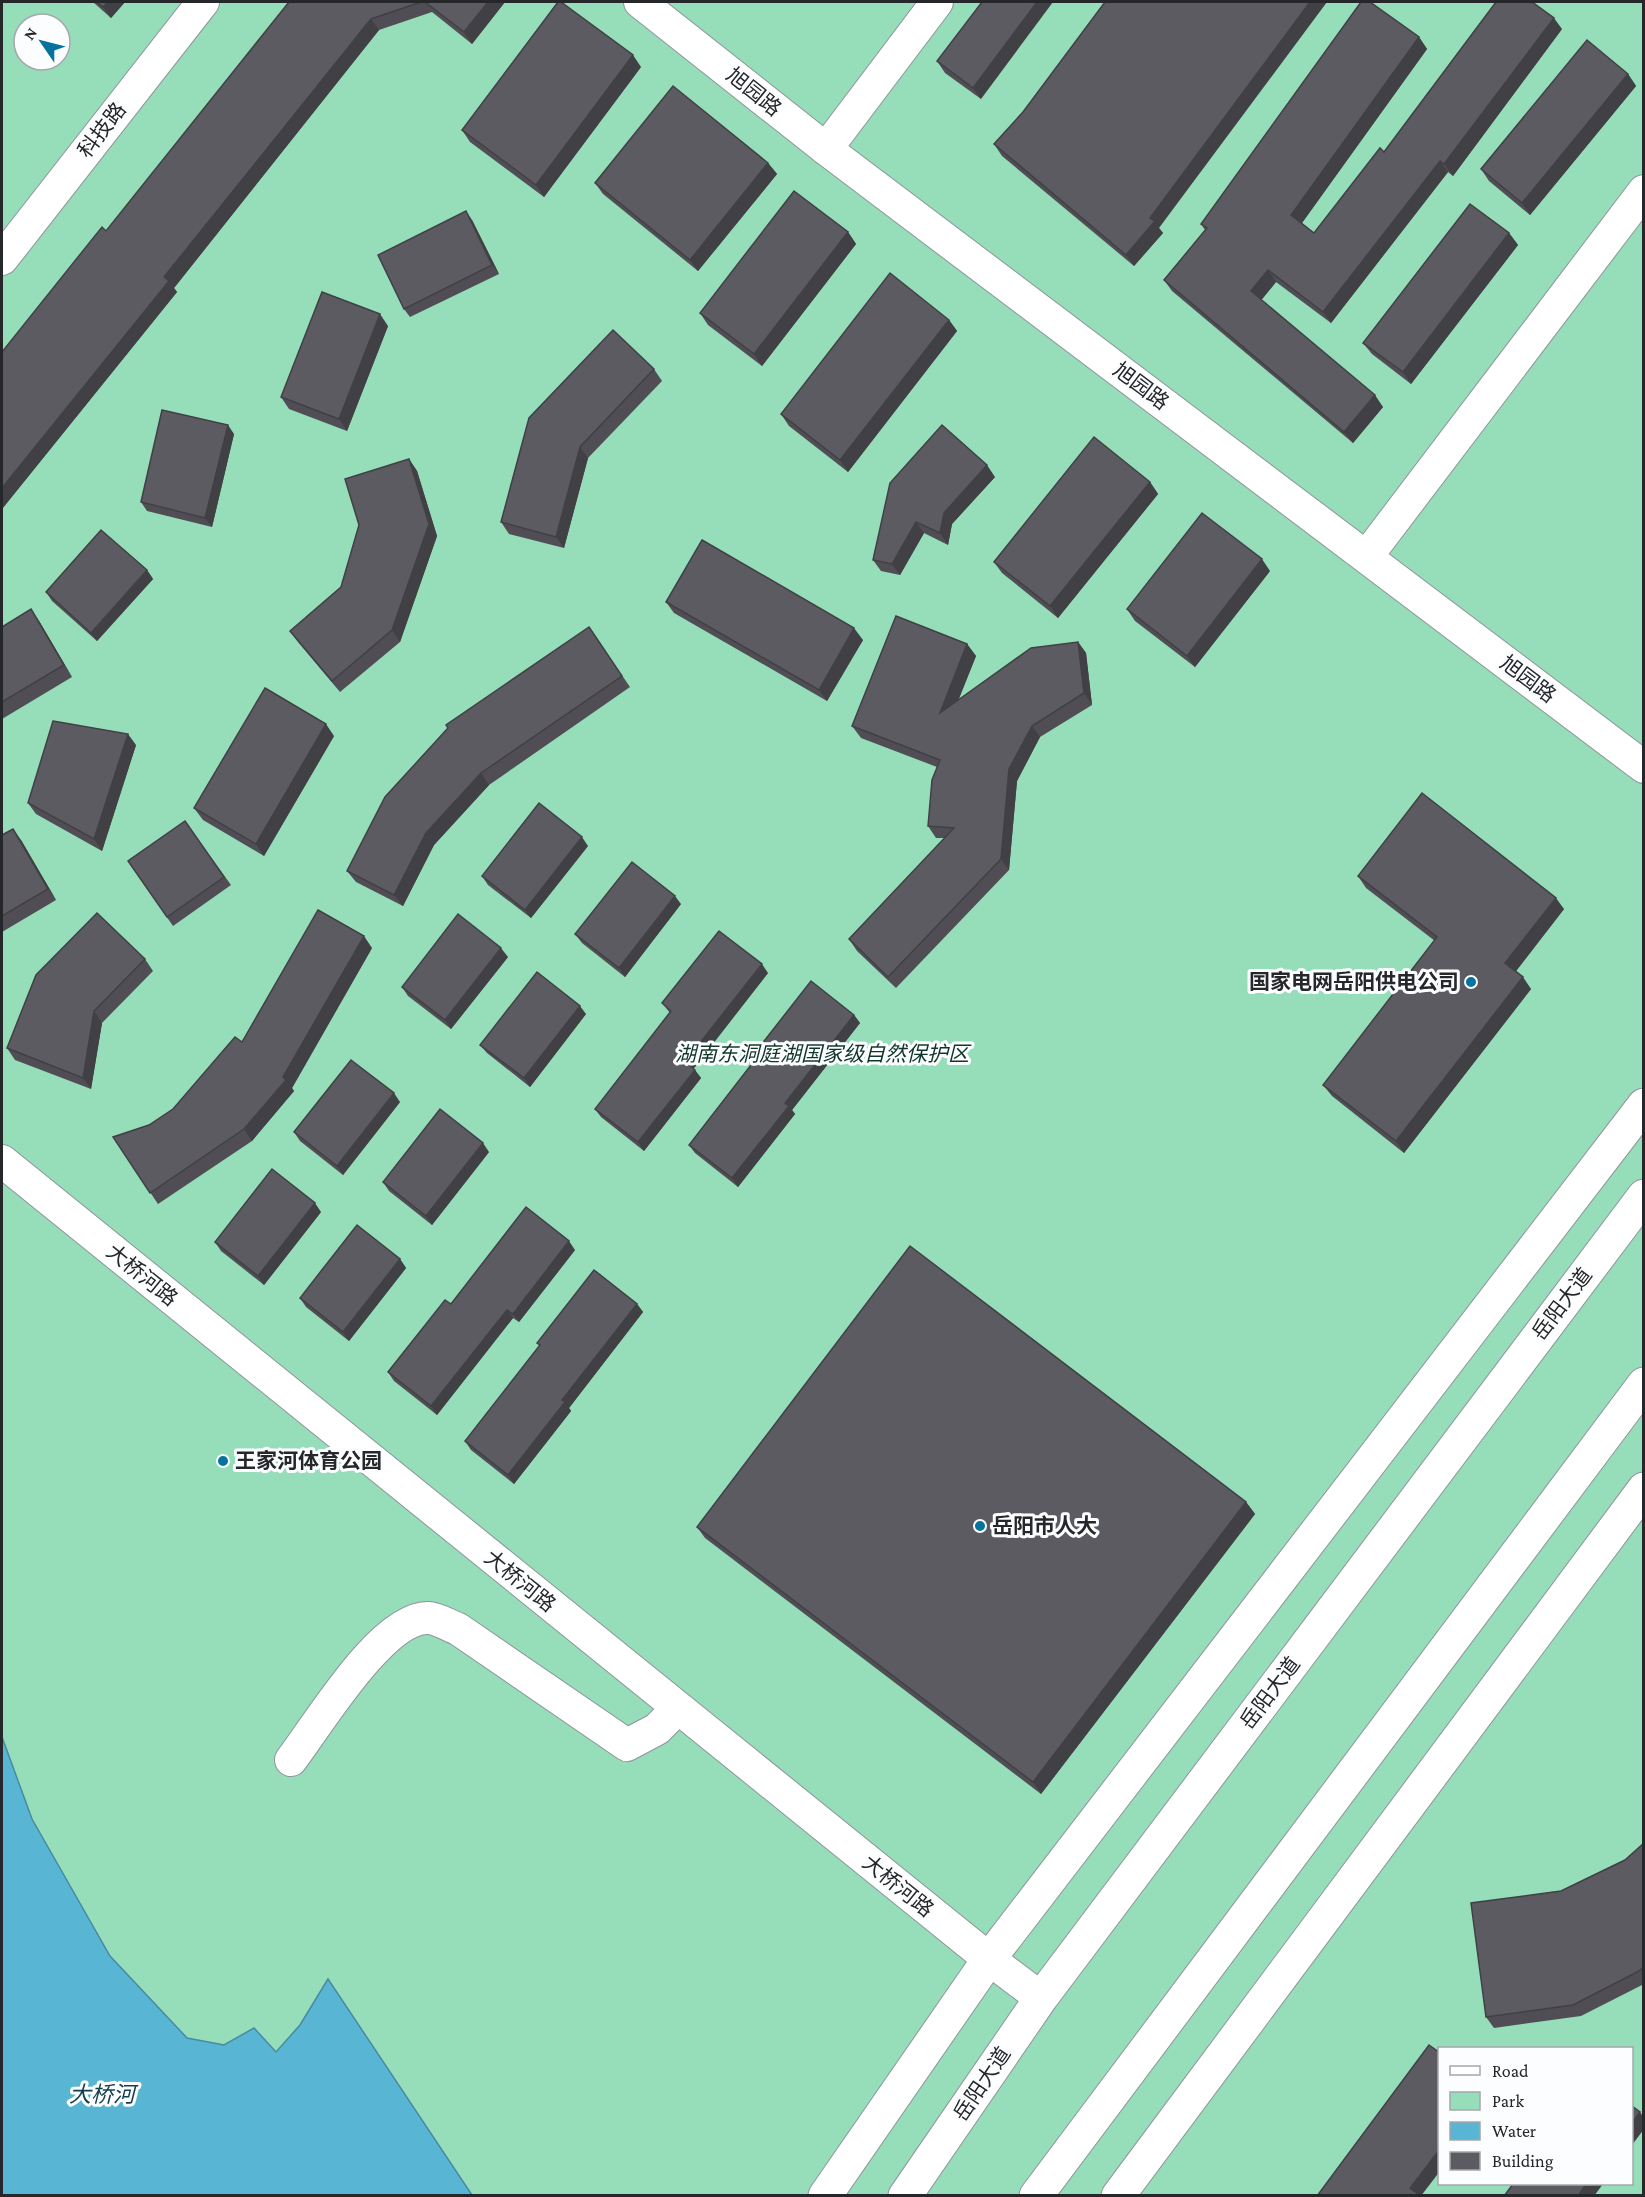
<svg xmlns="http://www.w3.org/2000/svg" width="1645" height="2197" font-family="'Crimson Pro','Noto Sans SC',serif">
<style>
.green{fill:#96ddba;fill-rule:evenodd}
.water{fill:#59b5d4;stroke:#498aa1;stroke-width:1.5}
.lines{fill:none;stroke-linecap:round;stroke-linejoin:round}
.minor-casing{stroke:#8f959b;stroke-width:34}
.major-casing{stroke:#8f959b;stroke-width:35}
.minor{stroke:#fff;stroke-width:32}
.major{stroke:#fff;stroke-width:33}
.wall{fill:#504e54}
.shaded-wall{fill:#414045}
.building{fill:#5d5b62;stroke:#414045;stroke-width:1.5}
.poi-dot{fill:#05739e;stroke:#fcfdff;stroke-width:2}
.labels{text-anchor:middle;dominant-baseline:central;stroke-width:6;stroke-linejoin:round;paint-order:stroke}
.street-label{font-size:21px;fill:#25272a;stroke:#fcfdff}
.poi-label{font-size:21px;font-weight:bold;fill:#25272a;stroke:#fcfdff;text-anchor:start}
.park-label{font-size:21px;font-style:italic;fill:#113627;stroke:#fcfdff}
.water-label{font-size:22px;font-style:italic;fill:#17404e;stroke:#fcfdff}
</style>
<rect width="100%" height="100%" fill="#eaf1f7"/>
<path class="green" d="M2,2H1643V2195H2ZM24,24H60V60H24ZM1440,2048H1632V2184H1440Z"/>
<polygon class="water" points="2,1737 32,1819 110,1956 187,2038 224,2045 254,2028 276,2052 300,2025 328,1979 472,2195 2,2195"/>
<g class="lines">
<g class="minor-casing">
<g id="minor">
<polyline points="640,2 826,149 1644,767"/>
<polyline points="826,149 937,2"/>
<polyline points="2,259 203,2"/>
<polyline points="1367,556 1644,191"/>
<polyline points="2,1161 989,1959 1041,1998"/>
<path d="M291,1760C318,1725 382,1617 428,1618C437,1618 450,1626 458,1629L627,1745L657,1729L678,1708"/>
</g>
</g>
<g class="major-casing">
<g id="major">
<polyline points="825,2196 989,1959 1644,1105"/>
<polyline points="905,2196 1041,1998 1644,1196"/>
<polyline points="1036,2196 1644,1384"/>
<polyline points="1118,2196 1644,1489"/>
</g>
</g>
<use href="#minor" class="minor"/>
<use href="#major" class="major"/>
</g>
<g class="wall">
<polygon points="93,2 125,2 111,18"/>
<polygon points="289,2 505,2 472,44 432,12 379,30 174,288 177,292 2,509 2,352 106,231"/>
<polygon points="982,2 981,99 945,73 937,61"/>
<polygon points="1562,29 1453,176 1448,172 1331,323 1276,282 1261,300 1383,407 1353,443 1172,291 1164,280 1205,230 1201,224 1419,37 1427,49 1302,223 1314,233 1384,152"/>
<polygon points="641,67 544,197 470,142 462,130"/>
<polygon points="1628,74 1636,86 1530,215 1489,181 1481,169"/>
<polygon points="994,144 1159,228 1163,233 1134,266 1002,156"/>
<polygon points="768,163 777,174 698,271 603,194 595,183"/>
<polygon points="472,220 499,274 410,317 404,309"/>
<polygon points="848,232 856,244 762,366 708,325 700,313"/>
<polygon points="1509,233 1518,245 1411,384 1372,354 1363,343"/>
<polygon points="949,320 957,331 848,472 789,426 781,414"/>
<polygon points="388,326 347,431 289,409 281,397"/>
<polygon points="654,369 662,381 588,458 564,548 509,534 501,522"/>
<polygon points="234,434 212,527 147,511 141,502"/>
<polygon points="409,459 417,471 437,536 400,642 340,692 298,642 290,631 341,587"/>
<polygon points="995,477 952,524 948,545 924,533 900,575 881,571 873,560 890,483"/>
<polygon points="1150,482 1158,494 1058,618 1002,573 994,562"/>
<polygon points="147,570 153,579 97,641 52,601 46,592"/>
<polygon points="1270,571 1195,667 1135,621 1127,609"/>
<polygon points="666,602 863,640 827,701 674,613"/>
<polygon points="39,621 72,677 2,719 2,627"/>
<polygon points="589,627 630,687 489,785 434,845 403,906 356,882 347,871"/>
<polygon points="1078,642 1086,653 1092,705 1040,737 1017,781 1009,870 896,988 857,951 849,939 945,838 936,838 928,826 937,767 861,738 852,726 967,644 976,656 958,700"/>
<polygon points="334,736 264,856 203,820 194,808"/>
<polygon points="136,745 102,851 36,814 28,803"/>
<polygon points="185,821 231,885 173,926 128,861"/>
<polygon points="2,835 21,840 56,900 2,932"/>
<polygon points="588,846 531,918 488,885 482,876"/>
<polygon points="1358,876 1564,909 1516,971 1531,989 1404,1153 1332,1096 1323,1085 1435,941 1366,888"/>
<polygon points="681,904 625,977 582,943 575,934"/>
<polygon points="372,948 292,1088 294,1091 252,1141 158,1204 113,1137 149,1125 173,1109 242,1042"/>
<polygon points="508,957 451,1029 408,996 402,987"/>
<polygon points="145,959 153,971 102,1023 91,1089 15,1060 7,1048"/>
<polygon points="768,973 693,1068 701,1078 644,1151 601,1117 595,1109 670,1013 662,1003"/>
<polygon points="586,1014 530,1087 487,1053 480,1045"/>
<polygon points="854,1015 860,1023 792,1110 795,1114 738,1187 695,1153 689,1145 757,1058 754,1054"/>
<polygon points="400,1102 343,1175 300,1141 294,1132"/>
<polygon points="489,1152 432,1225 389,1191 383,1182"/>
<polygon points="321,1212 264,1285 221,1251 215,1242"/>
<polygon points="575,1250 519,1322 513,1318 437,1415 394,1381 388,1372 451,1304"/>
<polygon points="400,1259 406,1268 349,1341 306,1307 300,1298"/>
<polygon points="637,1304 643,1312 569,1408 571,1411 514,1484 471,1450 465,1441 540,1346 537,1343"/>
<polygon points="1246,1502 1255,1514 1041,1794 705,1538 697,1527"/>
<polygon points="1644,1843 1644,1984 1581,2016 1494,2028 1486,2017 1561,1891 1625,1860"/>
</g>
<g class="shaded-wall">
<polygon points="108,2 125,2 111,18 103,7"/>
<polygon points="488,2 505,2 472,44 464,32"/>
<polygon points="1037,2 1053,2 981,99 973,88"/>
<polygon points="1310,2 1327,2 1159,228 1163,233 1134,266 1126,255 1150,218"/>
<polygon points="1554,18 1562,29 1453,176 1444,164"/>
<polygon points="371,19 379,30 174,288 177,292 2,509 2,488 164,277"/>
<polygon points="1419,37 1427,49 1299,227 1291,215"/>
<polygon points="633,55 641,67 544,197 536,185"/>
<polygon points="1628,74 1636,86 1530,215 1522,203"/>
<polygon points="1440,161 1448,172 1331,323 1323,312"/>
<polygon points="768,163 777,174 698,271 690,260"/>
<polygon points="466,211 472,220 499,274 492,265"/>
<polygon points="848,232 856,244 762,366 754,354"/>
<polygon points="1509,233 1518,245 1411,384 1403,372"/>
<polygon points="1268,270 1276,282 1259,303 1251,291"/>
<polygon points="380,314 388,326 347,431 339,419"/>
<polygon points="949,320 957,331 848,472 840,460"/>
<polygon points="1375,395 1383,407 1353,443 1344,432"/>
<polygon points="228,425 234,434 212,527 205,518"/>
<polygon points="580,447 588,458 564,548 556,537"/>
<polygon points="409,459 417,471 437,536 400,642 392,630"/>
<polygon points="987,465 995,477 952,524 948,545 940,533 944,513"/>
<polygon points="1150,482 1158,494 1058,618 1050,606"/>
<polygon points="916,522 924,533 900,575 892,564"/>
<polygon points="1262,559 1270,571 1195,667 1187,656"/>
<polygon points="147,570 153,579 97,641 91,633"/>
<polygon points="31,609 39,621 72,677 64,665"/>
<polygon points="854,628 863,640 827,701 819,690"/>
<polygon points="1078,642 1086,653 1092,705 1084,693"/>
<polygon points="967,644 976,656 949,724 940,713"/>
<polygon points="326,724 334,736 264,856 256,844"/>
<polygon points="1032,726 1040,737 1017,781 1009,870 1001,859 1009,769"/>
<polygon points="128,734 136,745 102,851 94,839"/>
<polygon points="481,773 489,785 434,845 403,906 394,895 426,833"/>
<polygon points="13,829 21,840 56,900 48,889"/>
<polygon points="582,837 588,846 531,918 525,910"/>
<polygon points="675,896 681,904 625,977 619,968"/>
<polygon points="1556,898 1564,909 1513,975 1505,963"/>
<polygon points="364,936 372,948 292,1088 294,1091 252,1141 244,1129 283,1077"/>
<polygon points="501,948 508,957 451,1029 445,1020"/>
<polygon points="762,964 768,973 692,1071 685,1062"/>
<polygon points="1523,977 1531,989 1404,1153 1396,1141"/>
<polygon points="580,1006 586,1014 530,1087 524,1078"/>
<polygon points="94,1011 102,1023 91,1089 83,1078"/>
<polygon points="854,1015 860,1023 792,1110 795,1114 738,1187 732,1178 785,1103"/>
<polygon points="695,1070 701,1078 644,1151 638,1142"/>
<polygon points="394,1093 400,1102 343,1175 337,1166"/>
<polygon points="483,1143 489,1152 432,1225 426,1216"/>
<polygon points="315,1203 321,1212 264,1285 258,1276"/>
<polygon points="569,1241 575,1250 519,1322 513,1314"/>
<polygon points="400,1259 406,1268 349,1341 343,1332"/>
<polygon points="637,1304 643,1312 569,1408 571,1411 514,1484 508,1475 562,1400"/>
<polygon points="507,1310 513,1318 437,1415 431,1406"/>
<polygon points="1246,1502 1255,1514 1041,1794 1033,1782"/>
<polygon points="1640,2112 1644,2118 1644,2129 1632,2145 1632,2123"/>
<polygon points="1440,2149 1440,2171 1421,2196 1416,2196 1410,2188"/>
<polygon points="1586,2184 1603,2184 1594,2196 1578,2196"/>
</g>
<g class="building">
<polygon points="97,2 108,2 103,7"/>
<polygon points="289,2 421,2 371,19 164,277 169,281 2,488 2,352 102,227 106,231"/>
<polygon points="425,2 488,2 464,32"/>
<polygon points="558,2 561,2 633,55 536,185 462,130"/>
<polygon points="982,2 1037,2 973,88 937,61"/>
<polygon points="1105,2 1310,2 1150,218 1155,221 1126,255 994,144 1023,112"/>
<polygon points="1361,2 1370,2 1419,37 1291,215 1314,233 1380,148 1384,152 1496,2 1532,2 1554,18 1444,164 1440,161 1323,312 1268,270 1251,291 1375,395 1344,432 1164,280 1207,228 1201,224"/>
<polygon points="1587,40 1628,74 1522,203 1481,169"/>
<polygon points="673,86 768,163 690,260 595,183"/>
<polygon points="794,191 848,232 754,354 700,313"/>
<polygon points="1470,204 1509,233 1403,372 1363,343"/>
<polygon points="466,211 492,265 404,309 378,255"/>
<polygon points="890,273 949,320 840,460 781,414"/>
<polygon points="322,292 380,314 339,419 281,397"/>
<polygon points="613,330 654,369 580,447 556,537 501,522 529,418"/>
<polygon points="162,410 228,425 205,518 141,502"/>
<polygon points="942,425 987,465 944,513 940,533 916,522 892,564 873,560 890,483"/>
<polygon points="1094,437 1150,482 1050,606 994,562"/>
<polygon points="409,459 429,524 392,630 332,681 290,631 341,587 359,525 345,479"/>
<polygon points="1202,513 1262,559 1187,656 1127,609"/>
<polygon points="101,530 147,570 91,633 46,592"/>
<polygon points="702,540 854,628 819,690 666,602"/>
<polygon points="31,609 64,665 2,702 2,627"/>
<polygon points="896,616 967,644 940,713 1031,648 1078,642 1084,693 1032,726 1009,769 1001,859 888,977 849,939 954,828 928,826 932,780 940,760 852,726"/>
<polygon points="589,627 622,676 481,773 426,833 394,895 347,871 385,797 448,728 446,725"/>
<polygon points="265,688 326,724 256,844 194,808"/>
<polygon points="53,721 128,734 94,839 28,803"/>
<polygon points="1422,793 1556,898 1505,963 1523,977 1396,1141 1323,1085 1437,937 1358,876"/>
<polygon points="539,803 582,837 525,910 482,876"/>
<polygon points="185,821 224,877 167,917 128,861"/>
<polygon points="13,829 48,889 2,916 2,835"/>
<polygon points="632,862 675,896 619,968 575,934"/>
<polygon points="318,910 364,936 283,1077 286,1080 244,1129 150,1193 113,1137 149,1125 173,1109 235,1037 242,1042"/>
<polygon points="97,913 145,959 94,1011 83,1078 7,1048 36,975"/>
<polygon points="458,914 501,948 445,1020 402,987"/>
<polygon points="719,931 762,964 685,1062 695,1070 638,1142 595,1109 671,1011 662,1003"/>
<polygon points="537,972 580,1006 524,1078 480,1045"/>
<polygon points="811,981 854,1015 785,1103 789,1106 732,1178 689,1145 758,1056 754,1054"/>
<polygon points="351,1060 394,1093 337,1166 294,1132"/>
<polygon points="440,1109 483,1143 426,1216 383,1182"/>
<polygon points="272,1169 315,1203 258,1276 215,1242"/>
<polygon points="526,1207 569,1241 513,1314 507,1310 431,1406 388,1372 445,1300 451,1304"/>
<polygon points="357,1225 400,1259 343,1332 300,1298"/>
<polygon points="910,1246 1246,1502 1033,1782 697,1527"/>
<polygon points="594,1270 637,1304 562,1400 565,1402 508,1475 465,1441 540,1345 537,1343"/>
<polygon points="1644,1843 1644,1967 1637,1972 1573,2005 1486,2017 1471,1903 1561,1891 1625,1860"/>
<polygon points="1429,2045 1440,2053 1440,2149 1410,2188 1421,2196 1317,2196"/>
<polygon points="1632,2106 1640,2112 1632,2123"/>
<polygon points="1513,2184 1586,2184 1578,2196 1504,2196"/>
</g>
<g class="poi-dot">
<circle cx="1471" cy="982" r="6"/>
<circle cx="223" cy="1461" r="6"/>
<circle cx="980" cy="1526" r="6"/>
</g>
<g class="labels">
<g class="street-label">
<text transform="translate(754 92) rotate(39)">旭园路</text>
<text transform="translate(102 130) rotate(-52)">科技路</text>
<text transform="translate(1141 386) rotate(37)">旭园路</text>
<text transform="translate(1528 679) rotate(37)">旭园路</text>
<text transform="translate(142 1275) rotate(39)">大桥河路</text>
<text transform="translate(1562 1304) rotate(-53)">岳阳大道</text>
<text transform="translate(520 1581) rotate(39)">大桥河路</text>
<text transform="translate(1270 1693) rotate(-53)">岳阳大道</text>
<text transform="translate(898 1886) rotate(39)">大桥河路</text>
<text transform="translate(982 2084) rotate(-56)">岳阳大道</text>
</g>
<g class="poi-label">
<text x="1459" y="982" text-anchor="end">国家电网岳阳供电公司</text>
<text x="235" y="1461">王家河体育公园</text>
<text x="992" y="1526">岳阳市人大</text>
</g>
<g class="park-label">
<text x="822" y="1054">湖南东洞庭湖国家级自然保护区</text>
</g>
<g class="water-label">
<text x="102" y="2094">大桥河</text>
</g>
</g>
<rect width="1645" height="2197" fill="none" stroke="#25272a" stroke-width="6"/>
<rect x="1438" y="2047" width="195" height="138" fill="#fcfdff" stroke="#a6a7aa" stroke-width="1.5"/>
<rect x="1450" y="2066" width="30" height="9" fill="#ffffff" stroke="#a6a7aa" stroke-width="1.5"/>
<text x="1492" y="2077" font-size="18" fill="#25272a">Road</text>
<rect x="1450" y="2092" width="30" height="18" fill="#96ddba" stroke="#a6a7aa" stroke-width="1.5"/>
<text x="1492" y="2107" font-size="18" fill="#25272a">Park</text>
<rect x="1450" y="2122" width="30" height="18" fill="#59b5d4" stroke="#a6a7aa" stroke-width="1.5"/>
<text x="1492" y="2137" font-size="18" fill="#25272a">Water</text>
<rect x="1450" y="2152" width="30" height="18" fill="#5d5b62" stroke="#a6a7aa" stroke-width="1.5"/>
<text x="1492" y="2167" font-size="18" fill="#25272a">Building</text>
<g transform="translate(42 42) rotate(305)"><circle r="28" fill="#fcfdff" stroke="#a6a7aa" stroke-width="1.5"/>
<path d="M0-4.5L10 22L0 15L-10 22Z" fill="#05739e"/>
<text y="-9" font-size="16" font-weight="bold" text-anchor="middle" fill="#25272a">N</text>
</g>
</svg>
